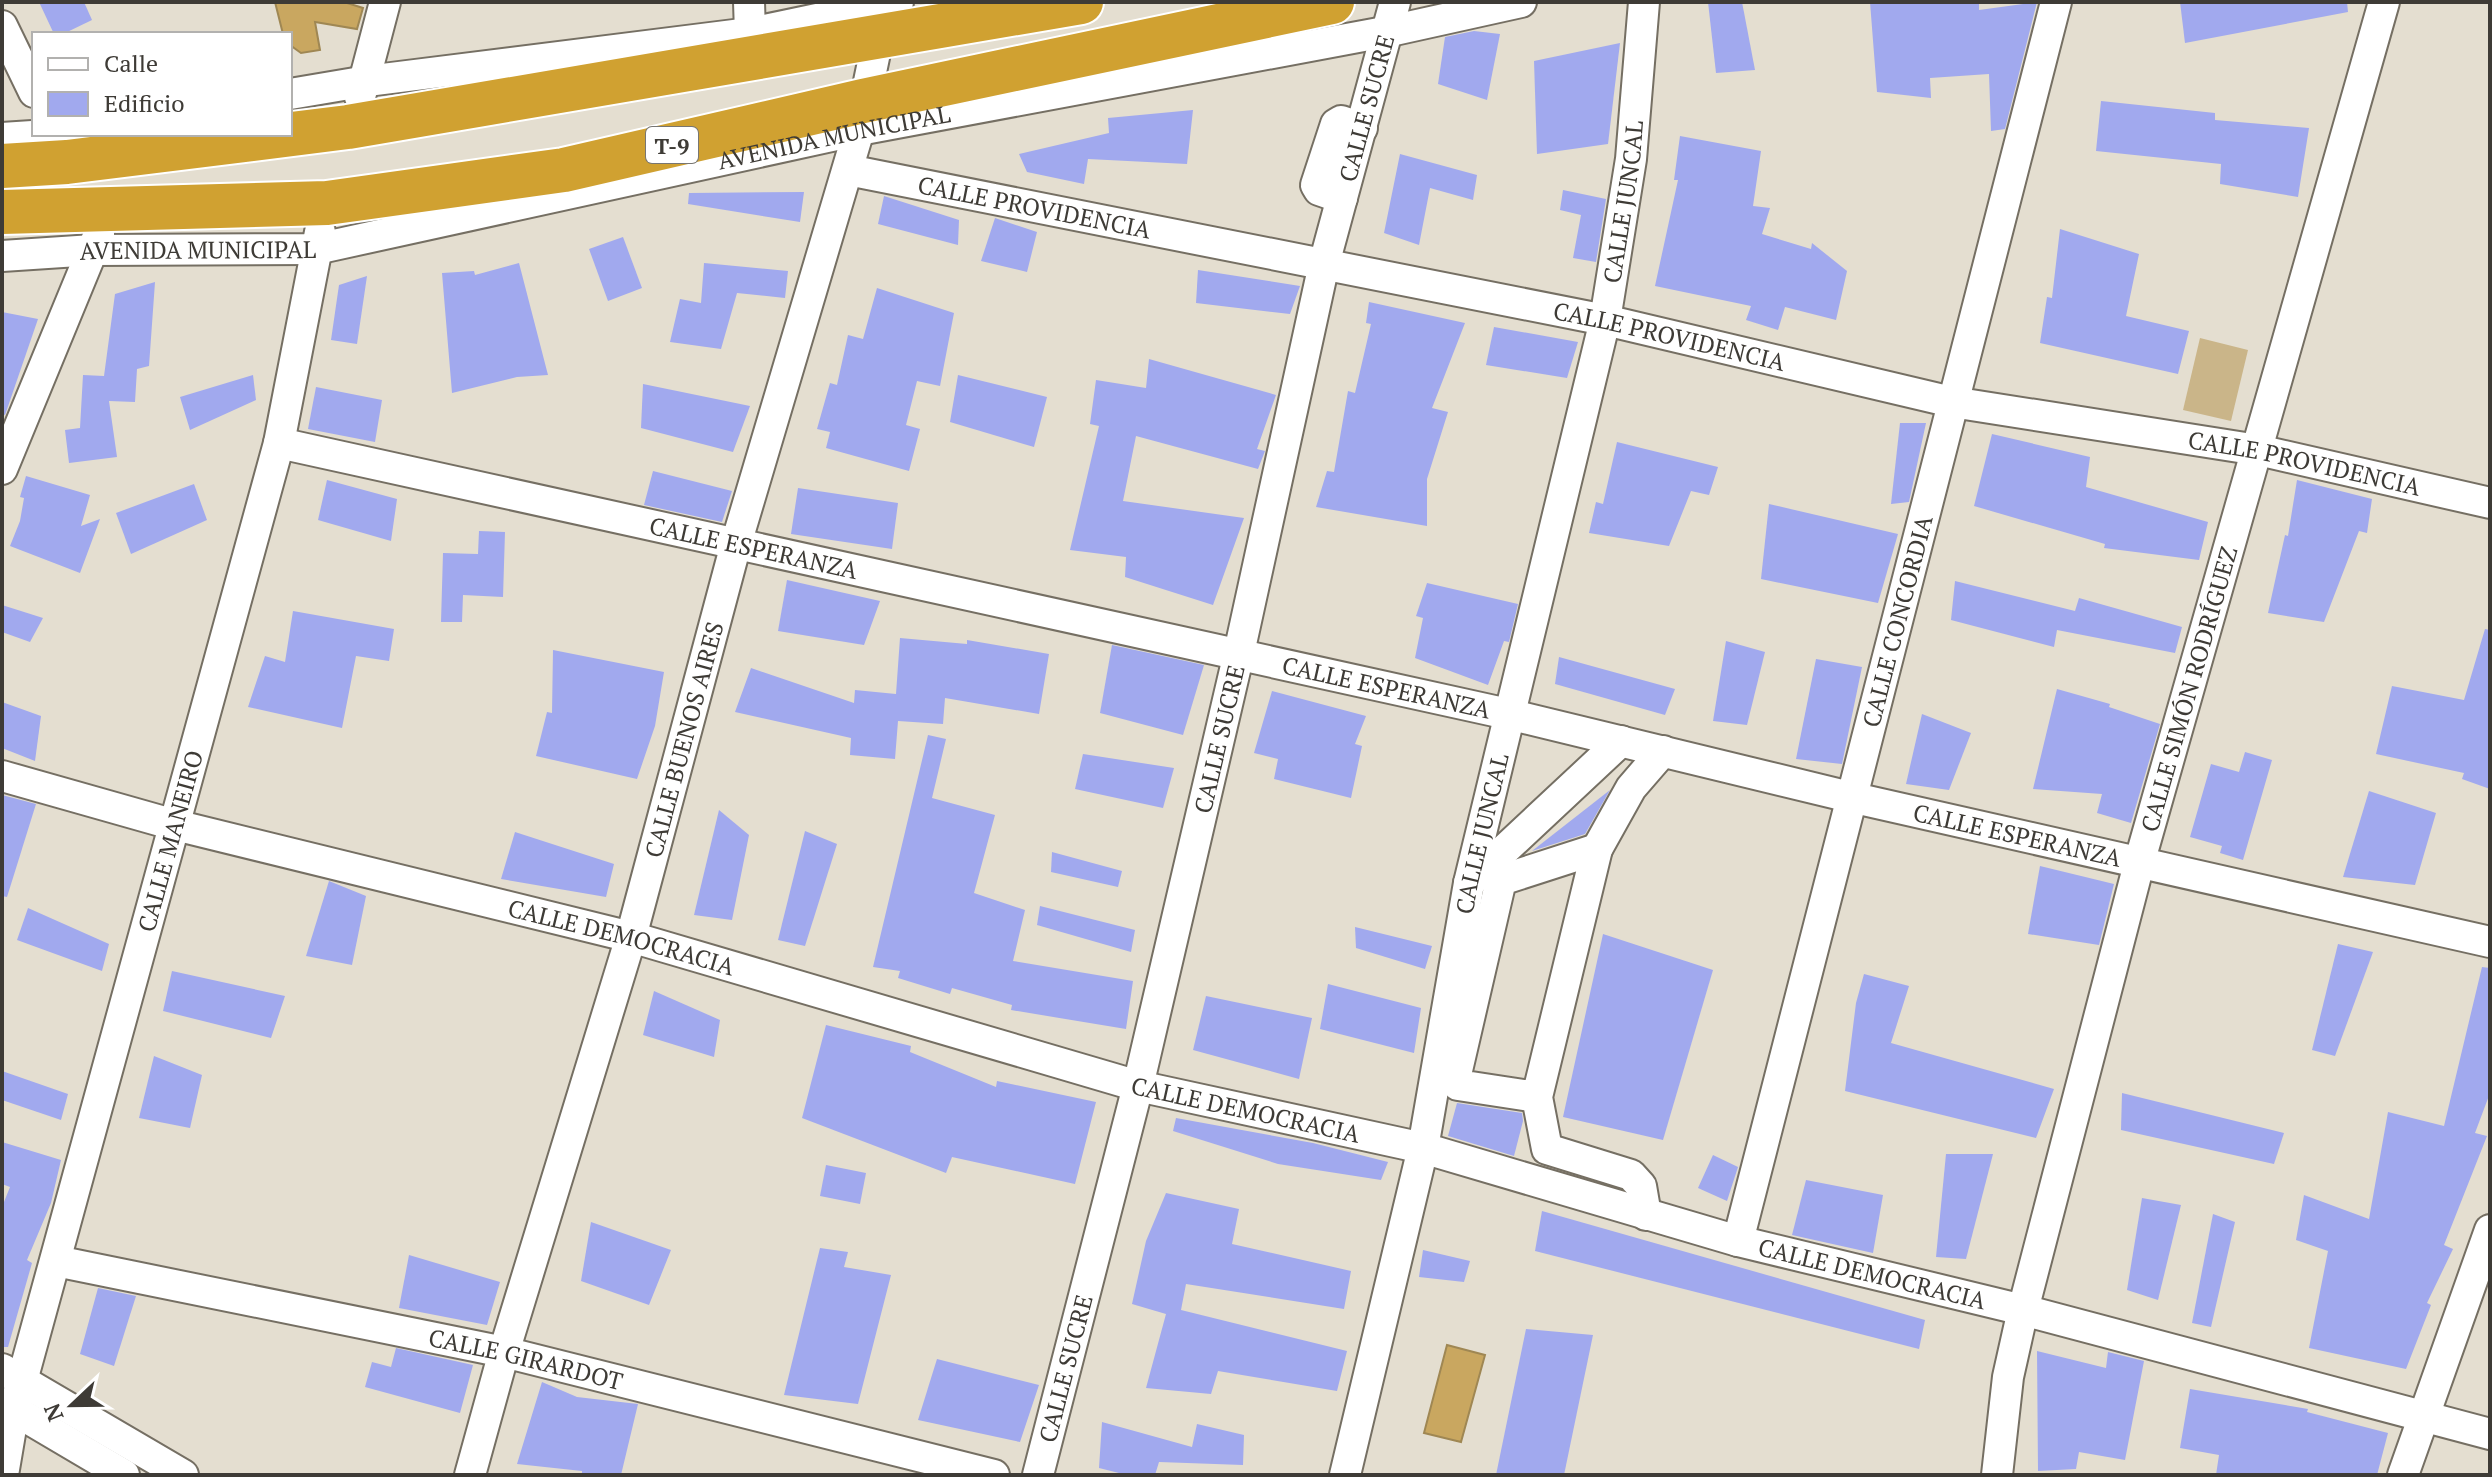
<svg xmlns="http://www.w3.org/2000/svg" width="2492" height="1477" font-family="'PT Serif',serif">
<style>
.green{fill:#cab589}
.water{fill:#c9a760;stroke:#9f8753;stroke-width:2}
.building{fill:#a1a9ee}
.lines{fill:none;stroke-linecap:round;stroke-linejoin:round}
.minor-casing{stroke:#756f63;stroke-width:34}
.highway-casing{stroke:#fff;stroke-width:48}
.minor{stroke:#fff;stroke-width:30}
.highway{stroke:#d0a131;stroke-width:44}
.labels{text-anchor:middle;dominant-baseline:central;stroke-width:6;stroke-linejoin:round;paint-order:stroke}
.shield{fill:#fff;stroke:#787672;stroke-width:2}
.shield-label{font-size:22px;font-weight:bold;fill:#3e3b36}
.street-label{font-size:24px;fill:#3e3b36;stroke:#fff}
</style>
<rect width="100%" height="100%" fill="#e4ded0"/>
<polygon class="green" points="2200,338 2248,350 2231,421 2183,410"/>
<g class="water">
<polygon points="275,2 344,2 363,8 357,29 315,22 320,50 301,53 290,45 290,34 283,34"/>
<polygon points="1447,1345 1485,1355 1461,1442 1424,1433"/>
</g>
<g class="building">
<polygon points="39,2 84,2 92,20 63,34 54,34"/>
<polygon points="1708,2 1742,2 1755,70 1716,73"/>
<polygon points="1870,2 1979,2 1979,10 2037,2 2005,129 1991,131 1989,74 1930,78 1931,98 1877,92"/>
<polygon points="2180,2 2347,2 2348,12 2185,43"/>
<polygon points="1474,31 1500,34 1487,100 1438,84 1445,37"/>
<polygon points="1620,43 1608,144 1537,154 1534,61"/>
<polygon points="2101,101 2215,113 2215,120 2309,128 2298,197 2220,184 2221,164 2096,151"/>
<polygon points="1193,110 1187,164 1088,159 1084,184 1027,172 1019,154 1109,133 1108,118"/>
<polygon points="1680,136 1761,151 1753,206 1770,208 1762,234 1811,249 1812,243 1847,271 1836,320 1785,307 1778,330 1746,320 1751,306 1655,286 1678,180 1674,180"/>
<polygon points="1400,154 1477,175 1473,200 1430,188 1419,245 1384,233"/>
<polygon points="1563,190 1606,199 1596,262 1573,258 1581,215 1560,210"/>
<polygon points="804,192 800,222 688,204 689,193"/>
<polygon points="884,196 959,220 958,245 878,224"/>
<polygon points="995,218 1037,232 1027,272 981,261"/>
<polygon points="2060,229 2139,254 2126,316 2189,331 2178,374 2040,343 2047,297 2052,298"/>
<polygon points="623,237 642,288 608,301 589,249"/>
<polygon points="519,263 548,375 517,377 452,393 442,273 474,271 475,275"/>
<polygon points="704,263 788,271 785,298 737,293 721,349 670,342 680,299 701,303"/>
<polygon points="1198,270 1300,286 1290,314 1196,303"/>
<polygon points="367,276 357,344 331,340 339,285"/>
<polygon points="155,282 149,366 137,369 135,402 109,401 117,457 69,463 65,430 80,428 83,375 104,376 115,294"/>
<polygon points="877,288 954,313 940,386 917,381 906,425 920,429 909,471 826,448 830,432 817,429 830,383 837,385 848,335 863,339"/>
<polygon points="1369,302 1465,323 1432,408 1448,412 1427,479 1427,526 1316,507 1327,471 1334,472 1348,391 1355,393 1371,324 1366,323"/>
<polygon points="2,312 38,319 5,415 2,414"/>
<polygon points="1494,327 1578,342 1567,378 1486,365"/>
<polygon points="1149,359 1276,395 1257,449 1265,451 1258,469 1136,436 1123,501 1244,518 1213,605 1125,577 1126,557 1070,550 1099,426 1090,424 1096,380 1146,388"/>
<polygon points="253,375 256,400 190,430 180,397"/>
<polygon points="958,375 1047,397 1034,447 950,422"/>
<polygon points="643,384 750,406 733,452 641,428"/>
<polygon points="316,387 382,400 375,442 308,429"/>
<polygon points="1900,423 1926,423 1909,502 1891,504"/>
<polygon points="1992,434 2090,457 2086,487 2208,522 2199,560 2104,548 2105,544 1974,506"/>
<polygon points="1617,442 1718,467 1709,495 1691,491 1669,546 1589,533 1596,502 1603,504"/>
<polygon points="653,471 732,491 722,522 644,505"/>
<polygon points="26,476 90,495 81,526 100,519 80,573 10,546 20,521 24,498 20,497"/>
<polygon points="327,480 397,499 391,541 318,520"/>
<polygon points="2297,480 2372,499 2367,533 2359,531 2324,622 2268,613 2285,535 2288,536"/>
<polygon points="194,484 207,520 131,554 116,513"/>
<polygon points="798,488 898,503 892,549 791,534"/>
<polygon points="1769,504 1898,534 1878,603 1761,579"/>
<polygon points="479,531 505,532 503,597 463,595 462,622 441,622 443,553 478,554"/>
<polygon points="787,580 880,601 864,645 778,631"/>
<polygon points="1955,581 2075,611 2079,598 2182,627 2175,653 2057,630 2054,647 1951,620"/>
<polygon points="1427,583 1518,604 1509,642 1504,641 1488,685 1415,658 1423,618 1416,616"/>
<polygon points="2,605 43,618 30,642 2,632"/>
<polygon points="293,611 394,629 389,661 356,656 342,728 248,707 265,656 285,662"/>
<polygon points="2485,629 2490,630 2490,789 2462,779 2464,773 2376,754 2392,686 2464,700"/>
<polygon points="900,638 967,644 967,640 1049,654 1039,714 945,698 943,724 898,721 895,759 850,755 851,738 735,712 751,668 854,703 855,690 896,694"/>
<polygon points="1726,641 1765,652 1747,725 1713,721"/>
<polygon points="1112,645 1204,665 1183,735 1100,713"/>
<polygon points="553,650 664,672 655,726 637,779 536,756 547,712 552,713"/>
<polygon points="1559,657 1675,689 1665,715 1555,684"/>
<polygon points="1816,659 1862,667 1842,764 1796,759"/>
<polygon points="2057,689 2110,704 2109,707 2160,724 2131,823 2097,813 2102,794 2033,789"/>
<polygon points="1272,691 1366,716 1355,744 1362,746 1351,798 1274,779 1278,759 1254,753"/>
<polygon points="2,702 41,716 35,761 2,748"/>
<polygon points="1922,714 1971,733 1949,790 1906,784"/>
<polygon points="928,735 946,739 932,798 995,815 974,893 1025,910 1013,961 1133,981 1126,1029 1011,1010 1012,1005 952,988 950,994 898,978 900,971 873,967"/>
<polygon points="2245,752 2272,760 2243,860 2220,853 2222,846 2190,837 2211,764 2239,772"/>
<polygon points="1083,754 1174,768 1163,808 1075,789"/>
<polygon points="1610,790 1585,834 1532,851"/>
<polygon points="2369,791 2436,813 2415,885 2343,877"/>
<polygon points="2,795 36,804 7,897 2,896"/>
<polygon points="719,810 749,835 732,920 694,915"/>
<polygon points="805,831 837,844 805,946 778,940"/>
<polygon points="515,832 614,864 606,897 501,879"/>
<polygon points="1052,852 1122,871 1118,887 1051,872"/>
<polygon points="2040,866 2114,884 2099,945 2028,934"/>
<polygon points="329,881 366,896 352,965 306,956"/>
<polygon points="1040,906 1135,930 1131,952 1037,925"/>
<polygon points="28,908 109,944 102,971 17,940"/>
<polygon points="1355,927 1432,946 1425,969 1356,948"/>
<polygon points="1603,934 1713,970 1663,1140 1563,1117"/>
<polygon points="2338,944 2373,952 2335,1056 2312,1050"/>
<polygon points="2482,967 2490,968 2490,1093 2475,1133 2487,1136 2444,1245 2453,1249 2427,1303 2431,1305 2406,1369 2309,1348 2328,1251 2296,1240 2304,1195 2369,1219 2388,1112 2444,1126"/>
<polygon points="172,971 285,996 271,1038 163,1011"/>
<polygon points="1864,974 1909,986 1891,1043 2054,1089 2036,1138 1845,1091 1856,1003"/>
<polygon points="1328,984 1421,1008 1414,1053 1320,1029"/>
<polygon points="654,991 720,1020 714,1057 643,1035"/>
<polygon points="1206,996 1312,1018 1299,1079 1193,1050"/>
<polygon points="826,1025 911,1046 910,1052 996,1087 997,1081 1096,1102 1075,1184 952,1157 946,1173 802,1118"/>
<polygon points="154,1056 202,1075 190,1128 139,1118"/>
<polygon points="2,1071 68,1094 61,1120 2,1100"/>
<polygon points="2122,1093 2284,1133 2274,1164 2121,1130"/>
<polygon points="1457,1103 1522,1113 1523,1121 1514,1156 1448,1136"/>
<polygon points="1176,1118 1313,1143 1388,1162 1381,1180 1278,1164 1173,1131"/>
<polygon points="2,1142 61,1160 51,1203 27,1260 32,1263 8,1347 2,1347 2,1207 10,1187 2,1184"/>
<polygon points="1946,1154 1993,1154 1966,1259 1936,1257"/>
<polygon points="1713,1155 1738,1167 1727,1201 1698,1188"/>
<polygon points="826,1165 866,1173 860,1204 820,1196"/>
<polygon points="1806,1180 1883,1195 1873,1253 1792,1235"/>
<polygon points="1166,1193 1239,1209 1232,1244 1351,1271 1344,1309 1186,1284 1181,1310 1347,1351 1337,1391 1218,1371 1211,1394 1146,1388 1166,1314 1132,1304 1146,1241"/>
<polygon points="2142,1198 2181,1205 2158,1300 2127,1290"/>
<polygon points="1542,1211 1925,1320 1919,1349 1535,1251"/>
<polygon points="2213,1214 2235,1222 2211,1327 2192,1323"/>
<polygon points="591,1222 671,1250 649,1305 581,1281"/>
<polygon points="820,1248 848,1252 844,1267 891,1275 858,1404 784,1395"/>
<polygon points="1423,1250 1470,1261 1464,1282 1419,1277"/>
<polygon points="409,1255 500,1282 487,1325 399,1308"/>
<polygon points="98,1288 136,1296 114,1366 80,1354"/>
<polygon points="1526,1329 1593,1335 1564,1475 1496,1475"/>
<polygon points="396,1348 473,1365 460,1413 365,1387 372,1362 391,1367"/>
<polygon points="2037,1351 2106,1368 2108,1352 2144,1361 2125,1460 2079,1452 2076,1469 2038,1471"/>
<polygon points="937,1359 1039,1385 1020,1442 918,1420"/>
<polygon points="542,1382 577,1397 638,1404 621,1475 582,1475 582,1471 517,1464"/>
<polygon points="2190,1389 2308,1409 2307,1412 2388,1433 2377,1475 2216,1475 2219,1455 2180,1448"/>
<polygon points="1102,1422 1192,1447 1197,1424 1244,1435 1243,1465 1159,1462 1155,1475 1127,1475 1099,1468"/>
</g>
<g class="lines">
<g class="minor-casing">
<g id="minor">
<polyline points="749,2 750,33"/>
<polyline points="2,26 34,92"/>
<polyline points="290,94 367,81 750,33 898,2"/>
<polyline points="360,97 385,2"/>
<polyline points="2,138 63,134"/>
<path id="s1" d="M848,170L1605,320L1952,402L2258,450L2490,503"/>
<polyline points="1342,198 1319,190 1316,185 1336,124 1341,121 1362,128"/>
<path id="s2" d="M2,256L93,250L316,249L859,130L1390,31L1521,2"/>
<path id="s3" d="M279,443L1508,714L1850,797L2490,942"/>
<polyline points="2,469 99,234"/>
<path id="s4" d="M2,776L175,825L631,937L1138,1086L1423,1148L1738,1241L2023,1310L2490,1434"/>
<polyline points="1597,849 1631,788 1663,751"/>
<polyline points="1469,883 1621,741"/>
<polyline points="1537,1097 1458,1085 1455,1079 1501,880 1597,849 1537,1097 1547,1149 1631,1175 1641,1186 1646,1215"/>
<path id="s5" d="M1738,1241L2056,2"/>
<path id="s6" d="M56,1261L504,1352L994,1475"/>
<polyline points="2,1369 183,1475"/>
<polyline points="2,1403 124,1475"/>
<path id="s7" d="M3,1475L14,1410L279,443L320,232"/>
<path id="s8" d="M470,1475L504,1352L631,937L736,544L859,130L878,38L889,2"/>
<path id="s9" d="M1038,1475L1138,1086L1239,653L1324,264L1395,2"/>
<path id="s10" d="M1345,1475L1423,1148L1469,883L1605,320L1631,159L1644,2"/>
<path id="s11" d="M1997,1475L2008,1377L2023,1310L2140,860L2384,2"/>
<polyline points="2403,1475 2490,1230"/>
</g>
</g>
<g class="highway-casing">
<g id="highway">
<polyline points="2,166 67,162 348,127 1081,2"/>
<polyline points="2,212 327,203 564,170 863,101 1332,2"/>
</g>
</g>
<use href="#minor" class="minor"/>
<use href="#highway" class="highway"/>
</g>
<g class="labels">
<rect class="shield" x="646" y="127" width="52" height="36" rx="6"/>
<g class="shield-label">
<text x="672" y="145">T-9</text>
</g>
<g class="street-label">
<text stroke="none"><textPath href="#s9" startOffset="1406">CALLE SUCRE</textPath></text>
<text stroke="none"><textPath href="#s2" startOffset="844">AVENIDA MUNICIPAL</textPath></text>
<text stroke="none"><textPath href="#s10" startOffset="1304">CALLE JUNCAL</textPath></text>
<text stroke="none"><textPath href="#s1" startOffset="190">CALLE PROVIDENCIA</textPath></text>
<text stroke="none"><textPath href="#s2" startOffset="196">AVENIDA MUNICIPAL</textPath></text>
<text stroke="none"><textPath href="#s1" startOffset="838">CALLE PROVIDENCIA</textPath></text>
<text stroke="none"><textPath href="#s1" startOffset="1486">CALLE PROVIDENCIA</textPath></text>
<text stroke="none"><textPath href="#s3" startOffset="486">CALLE ESPERANZA</textPath></text>
<text stroke="none"><textPath href="#s5" startOffset="640">CALLE CONCORDIA</textPath></text>
<text stroke="none"><textPath href="#s3" startOffset="1134">CALLE ESPERANZA</textPath></text>
<text stroke="none"><textPath href="#s11" startOffset="810">CALLE SIMÓN RODRÍGUEZ</textPath></text>
<text stroke="none"><textPath href="#s8" startOffset="766">CALLE BUENOS AIRES</textPath></text>
<text stroke="none"><textPath href="#s9" startOffset="758">CALLE SUCRE</textPath></text>
<text stroke="none"><textPath href="#s10" startOffset="656">CALLE JUNCAL</textPath></text>
<text stroke="none"><textPath href="#s3" startOffset="1782">CALLE ESPERANZA</textPath></text>
<text stroke="none"><textPath href="#s7" startOffset="656">CALLE MANEIRO</textPath></text>
<text stroke="none"><textPath href="#s4" startOffset="640">CALLE DEMOCRACIA</textPath></text>
<text stroke="none"><textPath href="#s4" startOffset="1288">CALLE DEMOCRACIA</textPath></text>
<text stroke="none"><textPath href="#s4" startOffset="1936">CALLE DEMOCRACIA</textPath></text>
<text stroke="none"><textPath href="#s6" startOffset="480">CALLE GIRARDOT</textPath></text>
<text stroke="none"><textPath href="#s9" startOffset="110">CALLE SUCRE</textPath></text>
</g>
</g>
<rect width="2492" height="1477" fill="none" stroke="#3e3b36" stroke-width="8"/>
<rect x="32" y="32" width="260" height="104" fill="#ffffff" stroke="#b2b1af" stroke-width="2"/>
<rect x="48" y="58" width="40" height="12" fill="#ffffff" stroke="#b2b1af" stroke-width="2"/>
<text x="104" y="72" font-size="24" fill="#3e3b36">Calle</text>
<rect x="48" y="92" width="40" height="24" fill="#a1a9ee" stroke="#b2b1af" stroke-width="2"/>
<text x="104" y="112" font-size="24" fill="#3e3b36">Edificio</text>
<g transform="translate(72 1405) rotate(248)" stroke="#ffffff" stroke-width="6" paint-order="stroke">
<path d="M0-6L14 30L0 20L-14 30Z" fill="#3e3b36"/>
<text y="-12" font-size="22" font-weight="bold" text-anchor="middle" fill="#3e3b36">N</text>
</g>
</svg>
